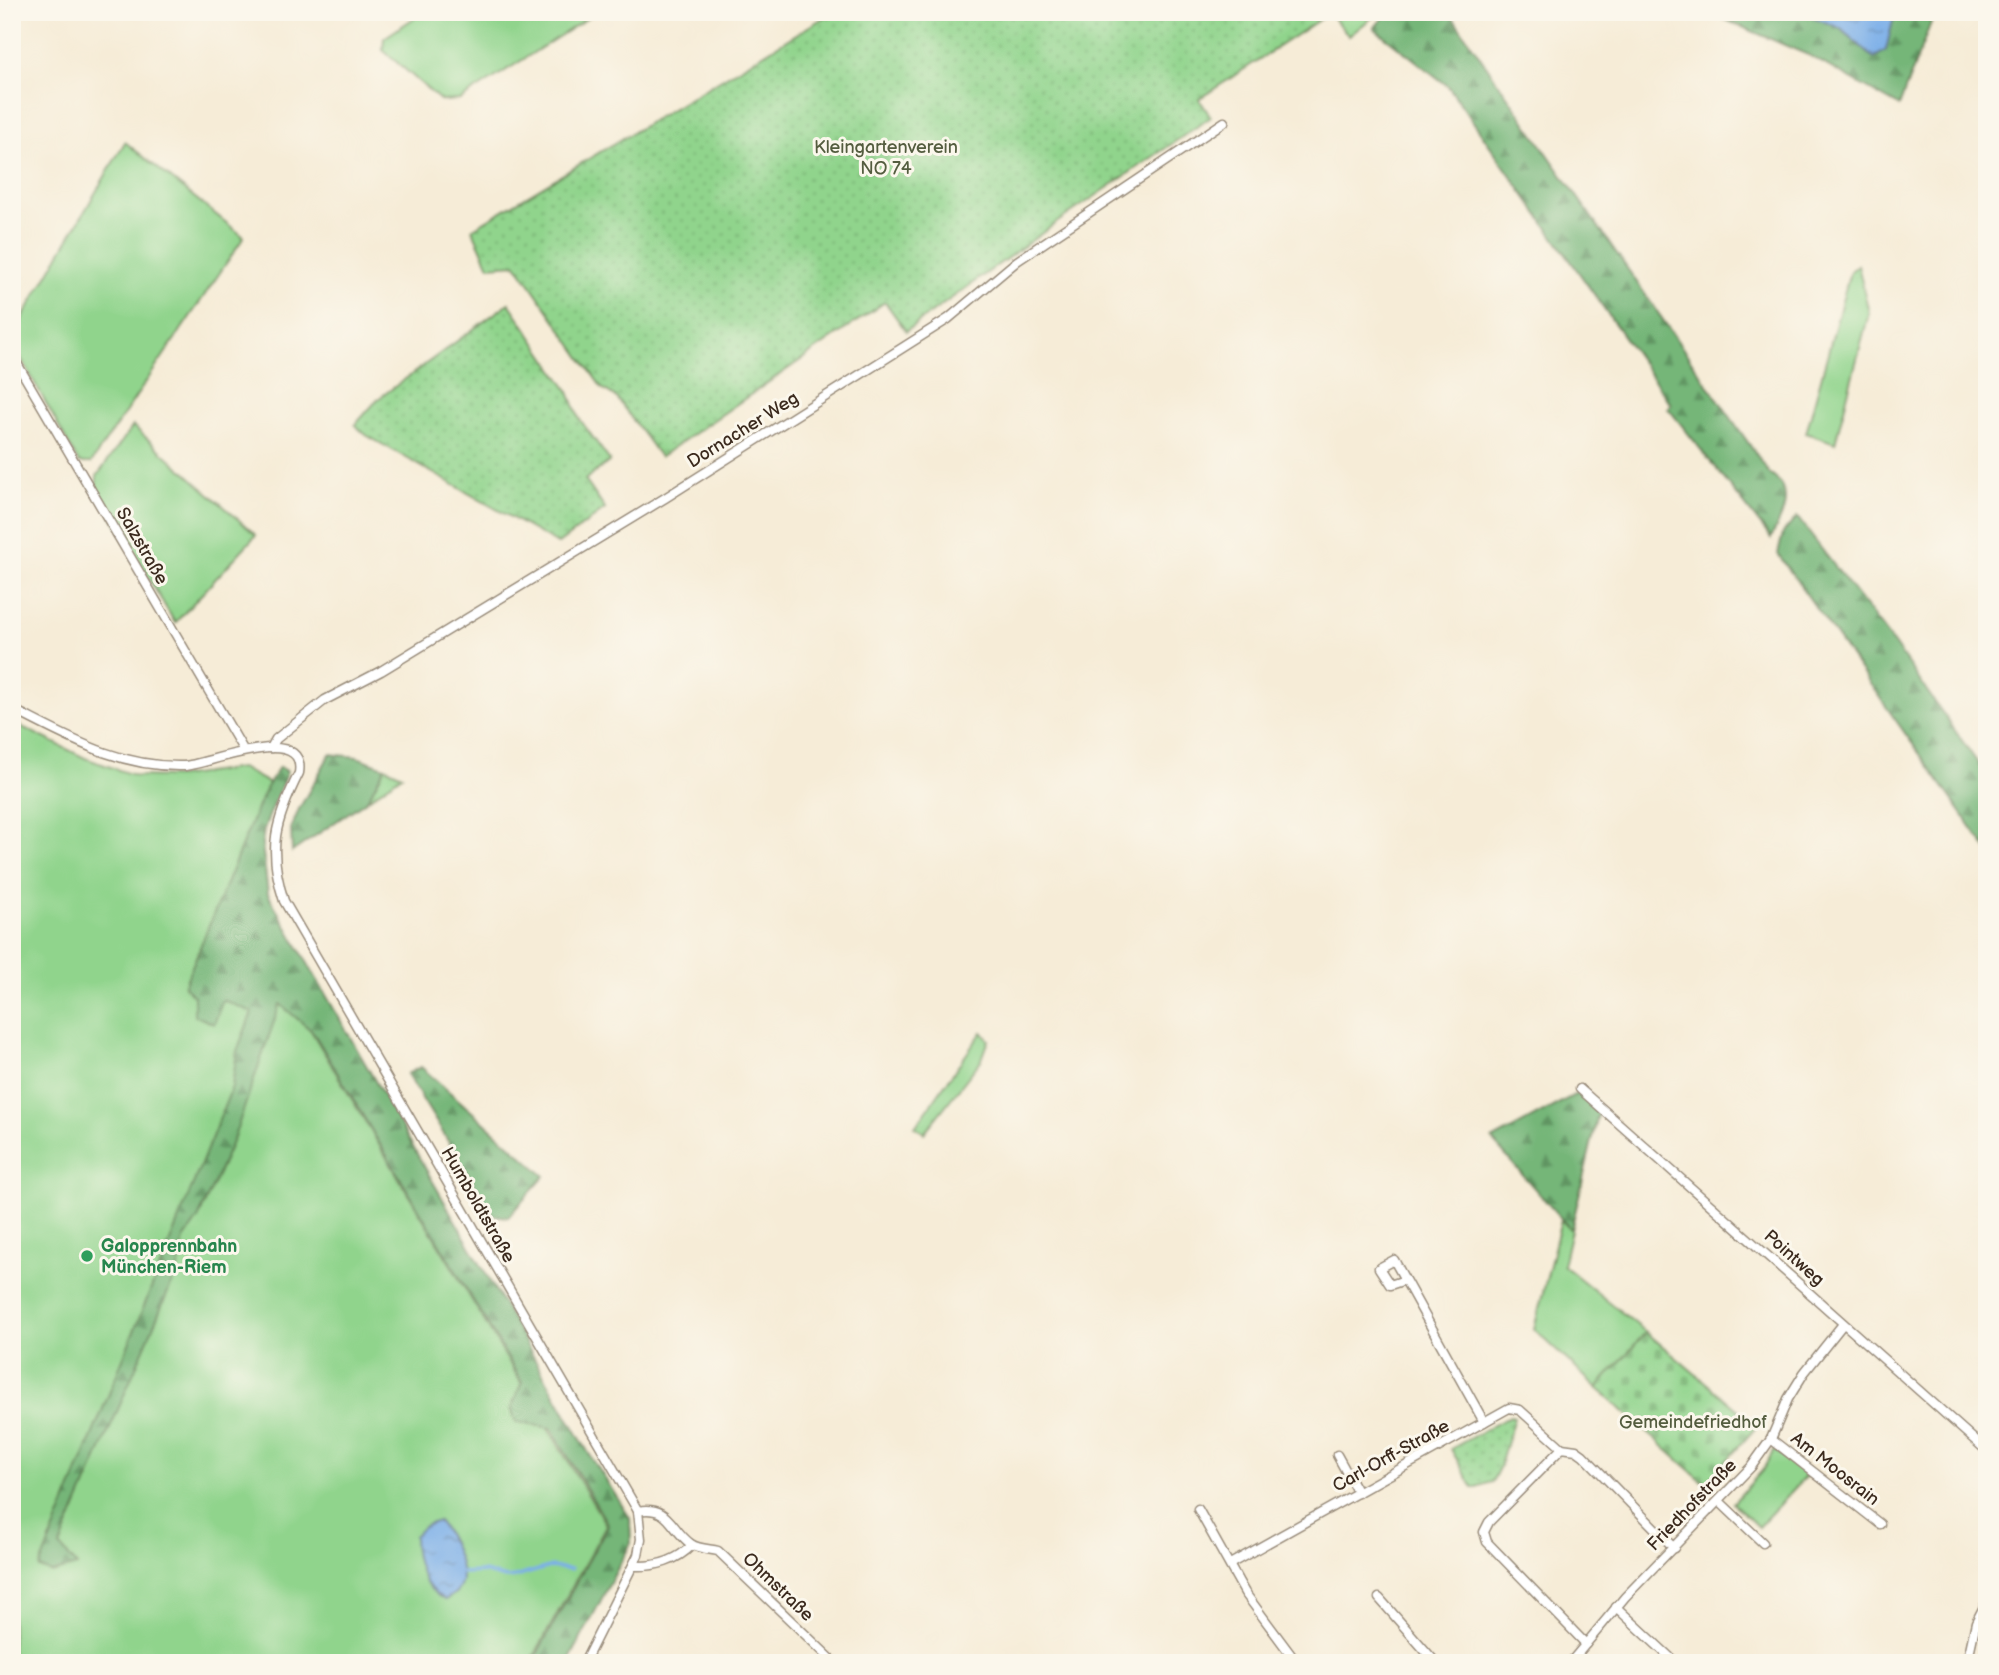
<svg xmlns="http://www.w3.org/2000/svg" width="1999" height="1675" font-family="'Balsamiq Sans',sans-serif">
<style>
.grass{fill:#90d48c;stroke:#667f55;stroke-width:2}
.forest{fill:url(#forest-firs);stroke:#58704b;stroke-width:2}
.cemetery{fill:url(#cemetery-stones);stroke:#667f55;stroke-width:2}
.park{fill:url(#park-dots);stroke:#667f55;stroke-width:2}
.water{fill:url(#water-ripples);stroke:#5c6c83;stroke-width:2}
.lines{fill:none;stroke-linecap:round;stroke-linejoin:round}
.stream{stroke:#7cafe8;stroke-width:3.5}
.street-casing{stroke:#988b7a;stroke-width:11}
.street{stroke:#fff;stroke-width:8}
.leisure-dot{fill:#2e9e5b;stroke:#fbf7ec;stroke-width:2.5}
.labels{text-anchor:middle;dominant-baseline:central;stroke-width:6;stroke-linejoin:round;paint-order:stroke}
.park-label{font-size:18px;fill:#545d3f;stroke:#fbf7ec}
.street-label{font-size:18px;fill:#3b2a1e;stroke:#fbf7ec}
.leisure-label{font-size:18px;font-weight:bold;fill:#27864d;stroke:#fbf7ec;text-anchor:start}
</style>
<defs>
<pattern id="forest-firs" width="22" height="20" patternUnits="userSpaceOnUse" patternTransform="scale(1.75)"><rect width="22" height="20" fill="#74b678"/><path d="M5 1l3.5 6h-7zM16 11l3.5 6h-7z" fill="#609462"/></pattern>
<pattern id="cemetery-stones" width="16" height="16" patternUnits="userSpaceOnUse" patternTransform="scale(1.75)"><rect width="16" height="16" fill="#90d48c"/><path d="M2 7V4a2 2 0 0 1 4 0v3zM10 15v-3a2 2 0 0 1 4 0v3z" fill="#7db678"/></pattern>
<pattern id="park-dots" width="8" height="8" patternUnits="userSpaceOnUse" patternTransform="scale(1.75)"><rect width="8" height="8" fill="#90d48c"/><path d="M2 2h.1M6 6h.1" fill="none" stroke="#7db678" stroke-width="1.8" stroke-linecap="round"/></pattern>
<pattern id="water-ripples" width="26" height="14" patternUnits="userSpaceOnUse" patternTransform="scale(1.75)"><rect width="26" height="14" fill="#7cafe8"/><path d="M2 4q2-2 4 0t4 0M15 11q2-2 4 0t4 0" fill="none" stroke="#678fbb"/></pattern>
</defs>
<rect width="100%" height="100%" fill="#fbf7ec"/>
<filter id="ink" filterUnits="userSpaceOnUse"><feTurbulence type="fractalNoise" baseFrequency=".0143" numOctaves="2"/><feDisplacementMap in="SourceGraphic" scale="14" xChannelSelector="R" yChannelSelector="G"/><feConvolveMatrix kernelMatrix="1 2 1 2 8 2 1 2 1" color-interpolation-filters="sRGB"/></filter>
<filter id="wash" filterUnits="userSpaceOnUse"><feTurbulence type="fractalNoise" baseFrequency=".00686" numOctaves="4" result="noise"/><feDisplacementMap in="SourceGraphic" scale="28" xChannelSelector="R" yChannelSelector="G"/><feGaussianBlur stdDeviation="1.57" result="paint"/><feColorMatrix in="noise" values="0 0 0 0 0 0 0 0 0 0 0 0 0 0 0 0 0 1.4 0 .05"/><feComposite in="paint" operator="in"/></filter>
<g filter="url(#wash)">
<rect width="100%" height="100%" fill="#f6ecd7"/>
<g class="grass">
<polygon points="423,12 597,12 460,100 441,101 383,50 384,38"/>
<polygon points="1328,12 1379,12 1349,36"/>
<polygon points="125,142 244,237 91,463 79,463 12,342 12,336"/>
<polygon points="1858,265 1869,313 1835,443 1806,433 1850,272"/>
<polygon points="133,426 256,535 175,623 96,489 97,476"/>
<polygon points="12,722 85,758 136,776 178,777 241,768 274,786 251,862 261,947 606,1525 530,1663 12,1663"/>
<polygon points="385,767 402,775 367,800"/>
<polygon points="982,1032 989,1040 982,1059 924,1133 915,1127"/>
<polygon points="1561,1220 1571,1230 1563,1265 1646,1332 1597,1388 1534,1329"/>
<polygon points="1774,1450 1807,1475 1758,1527 1733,1503 1762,1471"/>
</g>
<g class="forest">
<path d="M1388,12H1449L1770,474C1774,477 1780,482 1782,487C1791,503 1778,523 1771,538L1668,408L1671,404L1448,86L1374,28Z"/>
<polygon points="1707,12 1801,12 1840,28 1874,58 1886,50 1895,12 1935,12 1899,106 1808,55"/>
<polygon points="1797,517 1889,637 1987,776 1987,849 1778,554 1783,533"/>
<polygon points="330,754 357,757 385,767 367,800 292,852 291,829 299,809"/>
<polygon points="279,767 287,771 264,829 262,844 268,894 588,1452 630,1518 631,1543 568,1663 532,1663 608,1525 551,1428 516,1422 511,1409 522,1382 313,1032 280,1004 233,1140 198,1219 184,1239 179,1266 60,1546 77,1566 52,1573 39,1568 232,1087 237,1051 252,1012 223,1000 214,1024 194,1015 194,996 184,986 263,794"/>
<polygon points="421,1067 545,1176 508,1217 493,1215 407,1074"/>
<polygon points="1578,1093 1599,1111 1571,1230 1492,1140"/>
</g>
<polygon class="cemetery" points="1646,1332 1757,1426 1706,1484 1597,1388"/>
<g class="park">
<polygon points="833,12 1327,12 1328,14 1199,99 1211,117 1059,221 906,331 885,302 660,457 616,397 602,388 516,264 489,266 472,229"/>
<polygon points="509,303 569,392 579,418 610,461 585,480 605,509 558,544 366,435 355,425 378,399"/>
<polygon points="1510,1416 1514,1417 1500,1466 1492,1482 1473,1488 1451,1449"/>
</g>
<g class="water">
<polygon points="1801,12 1895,12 1886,50 1874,58 1840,28"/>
<path d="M438,1521C449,1534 466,1567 461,1584C459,1592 451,1596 445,1600C422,1588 414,1561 414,1536L424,1526Z"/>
</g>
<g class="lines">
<polyline class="stream" points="461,1573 483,1572 506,1578 515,1577 549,1567 571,1569"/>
</g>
</g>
<g filter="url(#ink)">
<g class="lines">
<g class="street-casing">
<g id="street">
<polyline points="12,355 244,751"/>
<path d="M12,709C68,737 119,768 184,766C206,765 307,722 299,773C275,821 267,849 284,901L638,1511L641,1539L638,1555L584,1663"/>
<polyline points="271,748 276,739 325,700 381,671 665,498 907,345 948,319 1017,261 1224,122"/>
<polyline points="1580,1089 1987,1451"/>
<polyline points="1405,1280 1390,1285 1379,1268 1394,1260 1484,1422"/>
<polyline points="1771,1439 1880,1524"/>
<polyline points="1337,1455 1358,1493"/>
<polyline points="1719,1501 1763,1543"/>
<polyline points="1198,1509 1245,1593 1297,1663"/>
<path d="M638,1511C670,1505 670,1529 691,1544C698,1549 710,1549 718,1551L835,1663"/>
<polyline points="1230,1564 1509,1408 1520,1410 1562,1448"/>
<path d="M633,1566C655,1567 677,1561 692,1545"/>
<polyline points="1379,1598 1436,1663"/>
<polyline points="1616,1607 1675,1662"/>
<polyline points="1586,1644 1487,1542 1484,1532 1489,1522 1562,1448 1576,1450 1583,1455 1674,1548"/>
<polyline points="1570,1663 1625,1597 1751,1467 1771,1439 1788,1399 1804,1373 1843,1324"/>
<polyline points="1967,1663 1976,1622 1987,1601"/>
</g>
</g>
<use href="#street" class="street"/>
</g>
</g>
<circle class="leisure-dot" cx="87" cy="1256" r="7"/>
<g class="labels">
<g class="park-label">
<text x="886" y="147">Kleingartenverein<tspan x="886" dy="21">NO 74</tspan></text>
<text x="1693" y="1422">Gemeindefriedhof</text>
</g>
<g class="street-label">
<text transform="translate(743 430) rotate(-32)">Dornacher Weg</text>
<text transform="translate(142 546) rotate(60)">Salzstraße</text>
<text transform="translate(478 1205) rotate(60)">Humboldtstraße</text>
<text transform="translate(1794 1258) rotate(42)">Pointweg</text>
<text transform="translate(1391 1456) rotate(-29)">Carl-Orff-Straße</text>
<text transform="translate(1835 1469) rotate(38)">Am Moosrain</text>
<text transform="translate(1692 1505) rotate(-46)">Friedhofstraße</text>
<text transform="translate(778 1587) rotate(44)">Ohmstraße</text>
</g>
<g class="leisure-label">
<text x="101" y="1246">Galopprennbahn<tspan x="101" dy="21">München-Riem</tspan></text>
</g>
</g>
<rect width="1999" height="1675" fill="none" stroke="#fbf7ec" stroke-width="42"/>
</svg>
